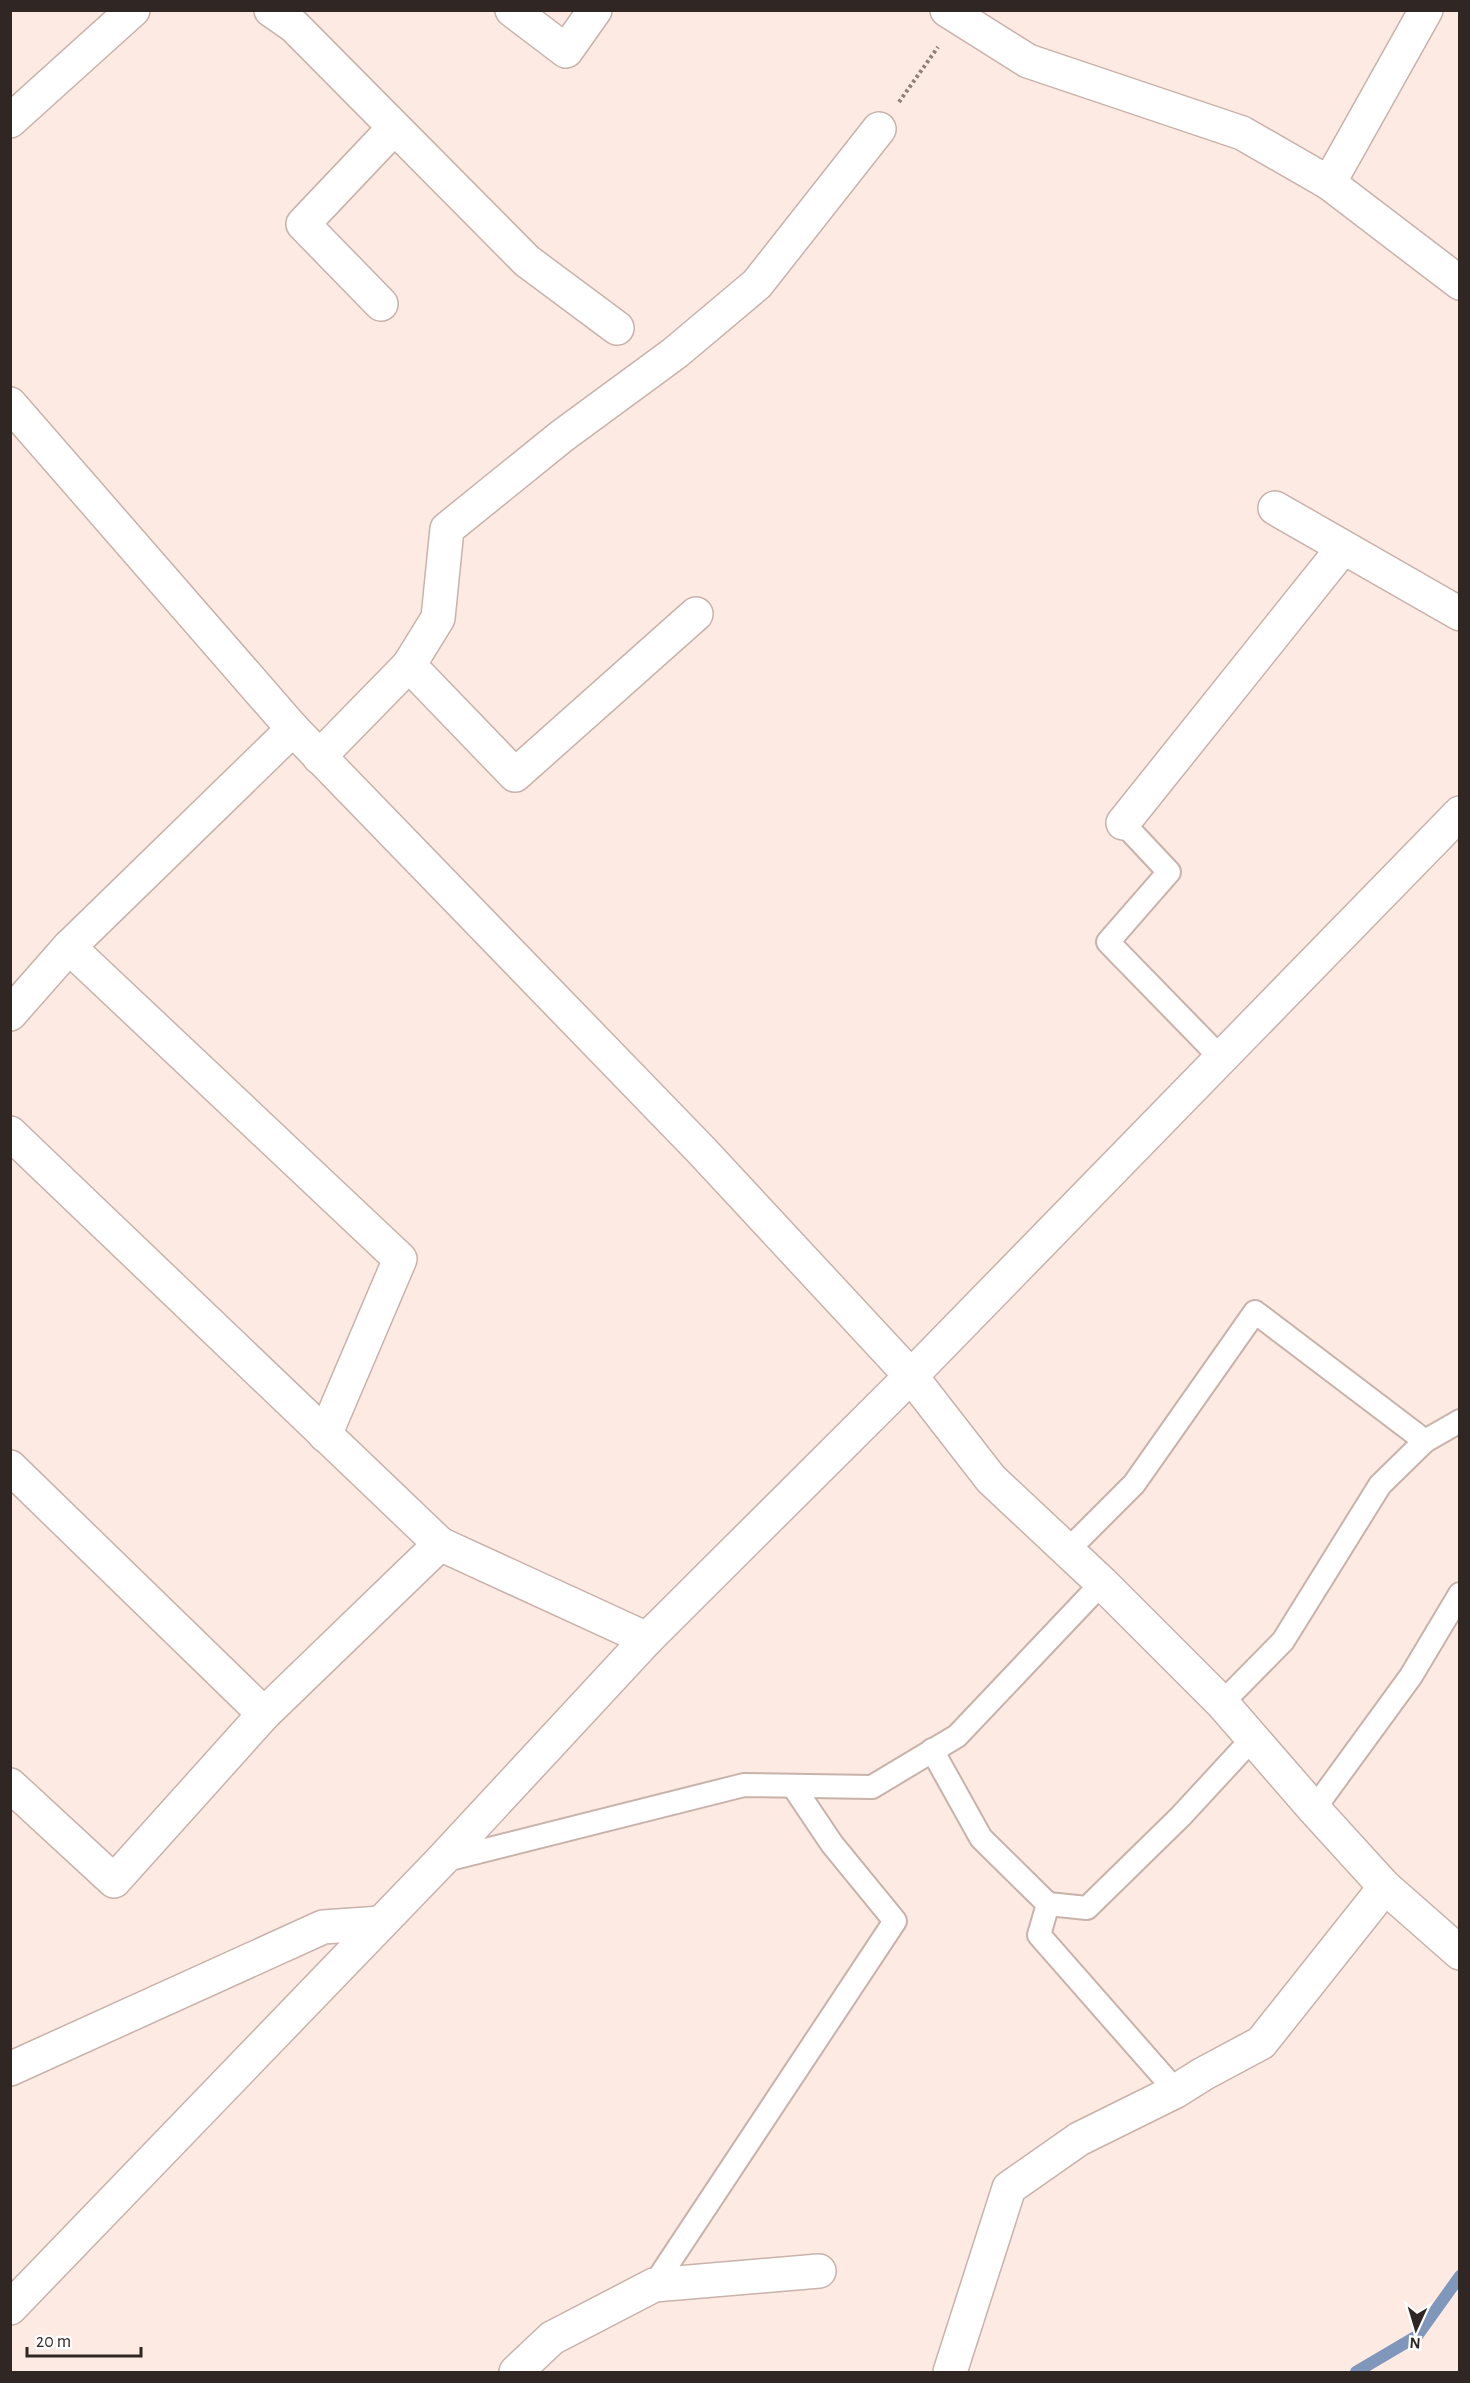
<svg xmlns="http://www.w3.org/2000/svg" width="1470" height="2383" font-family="'Alegreya Sans',sans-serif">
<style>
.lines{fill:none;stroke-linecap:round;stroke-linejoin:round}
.stream{stroke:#8097bc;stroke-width:12}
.service-casing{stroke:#c8b2aa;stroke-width:26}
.minor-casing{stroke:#c8b2aa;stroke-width:36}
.tertiary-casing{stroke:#c8b2aa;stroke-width:36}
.path{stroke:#8d807b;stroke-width:4;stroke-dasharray:3 3;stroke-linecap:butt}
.service{stroke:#fff;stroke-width:22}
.minor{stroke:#fff;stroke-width:33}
.tertiary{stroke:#fff;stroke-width:33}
</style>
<rect width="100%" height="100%" fill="#fdeae3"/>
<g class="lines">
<polyline class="stream" points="1356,2372 1417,2336 1460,2276"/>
<g class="service-casing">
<g id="service">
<polyline points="1123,823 1169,872 1108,942 1221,1058"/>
<polyline points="1067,1551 1134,1484 1255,1312 1425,1441"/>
<polyline points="1222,1703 1283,1641 1380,1485 1425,1441 1460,1421"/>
<polyline points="932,1750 981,1838 1048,1904 1039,1935 1176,2091"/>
<polyline points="1314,1809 1411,1676 1460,1594"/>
<polyline points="442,1861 744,1785 872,1787 957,1736 1102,1583"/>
<polyline points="1048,1904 1087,1908 1181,1816 1253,1738"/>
<polyline points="654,2285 895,1921 832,1844 793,1786"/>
</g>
</g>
<g class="minor-casing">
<g id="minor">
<polyline points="271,10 294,26 527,261 617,328"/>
<polyline points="512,10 566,51 595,10"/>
<polyline points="947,10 1028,61 1242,133 1329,183"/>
<polyline points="1426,10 1329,183 1460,283"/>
<polyline points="10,121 133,10"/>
<polyline points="381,304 303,224 394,128"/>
<polyline points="10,404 293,729 701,1150 911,1376 991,1479 1102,1583 1222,1703 1314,1809 1385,1887 1460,1953"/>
<polyline points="1275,508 1460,614"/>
<polyline points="409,665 438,618 447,529 562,436 675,353 757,284 879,129"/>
<polyline points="319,757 409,665 515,775 696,614"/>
<polyline points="1123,823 1343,548"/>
<polyline points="69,947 400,1259 325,1435"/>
<polyline points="10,1014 69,947 293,729"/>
<polyline points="10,1133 440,1544 647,1639"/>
<polyline points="10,1467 264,1714"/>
<polyline points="10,1785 114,1881 264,1714 440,1544"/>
<polyline points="10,2069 323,1927 381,1923"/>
<polyline points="516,2372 552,2338 654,2285 819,2271"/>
<polyline points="950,2372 1009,2188 1079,2139 1176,2091 1203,2074 1261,2043 1385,1887"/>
</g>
</g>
<g class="tertiary-casing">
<polyline id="tertiary" points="10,2308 441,1861 647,1639 911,1376 1460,813"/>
</g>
<polyline class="path" points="899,102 938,47"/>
<use href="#service" class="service"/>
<use href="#minor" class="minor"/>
<use href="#tertiary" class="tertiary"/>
</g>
<rect width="1470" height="2383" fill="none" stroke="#302724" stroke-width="24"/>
<g transform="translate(1416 2329) rotate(184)" stroke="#ffffff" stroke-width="4.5" paint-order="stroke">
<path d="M0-4.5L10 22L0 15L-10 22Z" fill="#302724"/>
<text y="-9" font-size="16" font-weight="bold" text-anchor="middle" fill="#302724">N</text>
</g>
<path d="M27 2347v9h114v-9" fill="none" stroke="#302724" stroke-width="3"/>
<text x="36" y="2347" font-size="18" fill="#302724" stroke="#ffffff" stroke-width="4.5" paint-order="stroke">20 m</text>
</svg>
